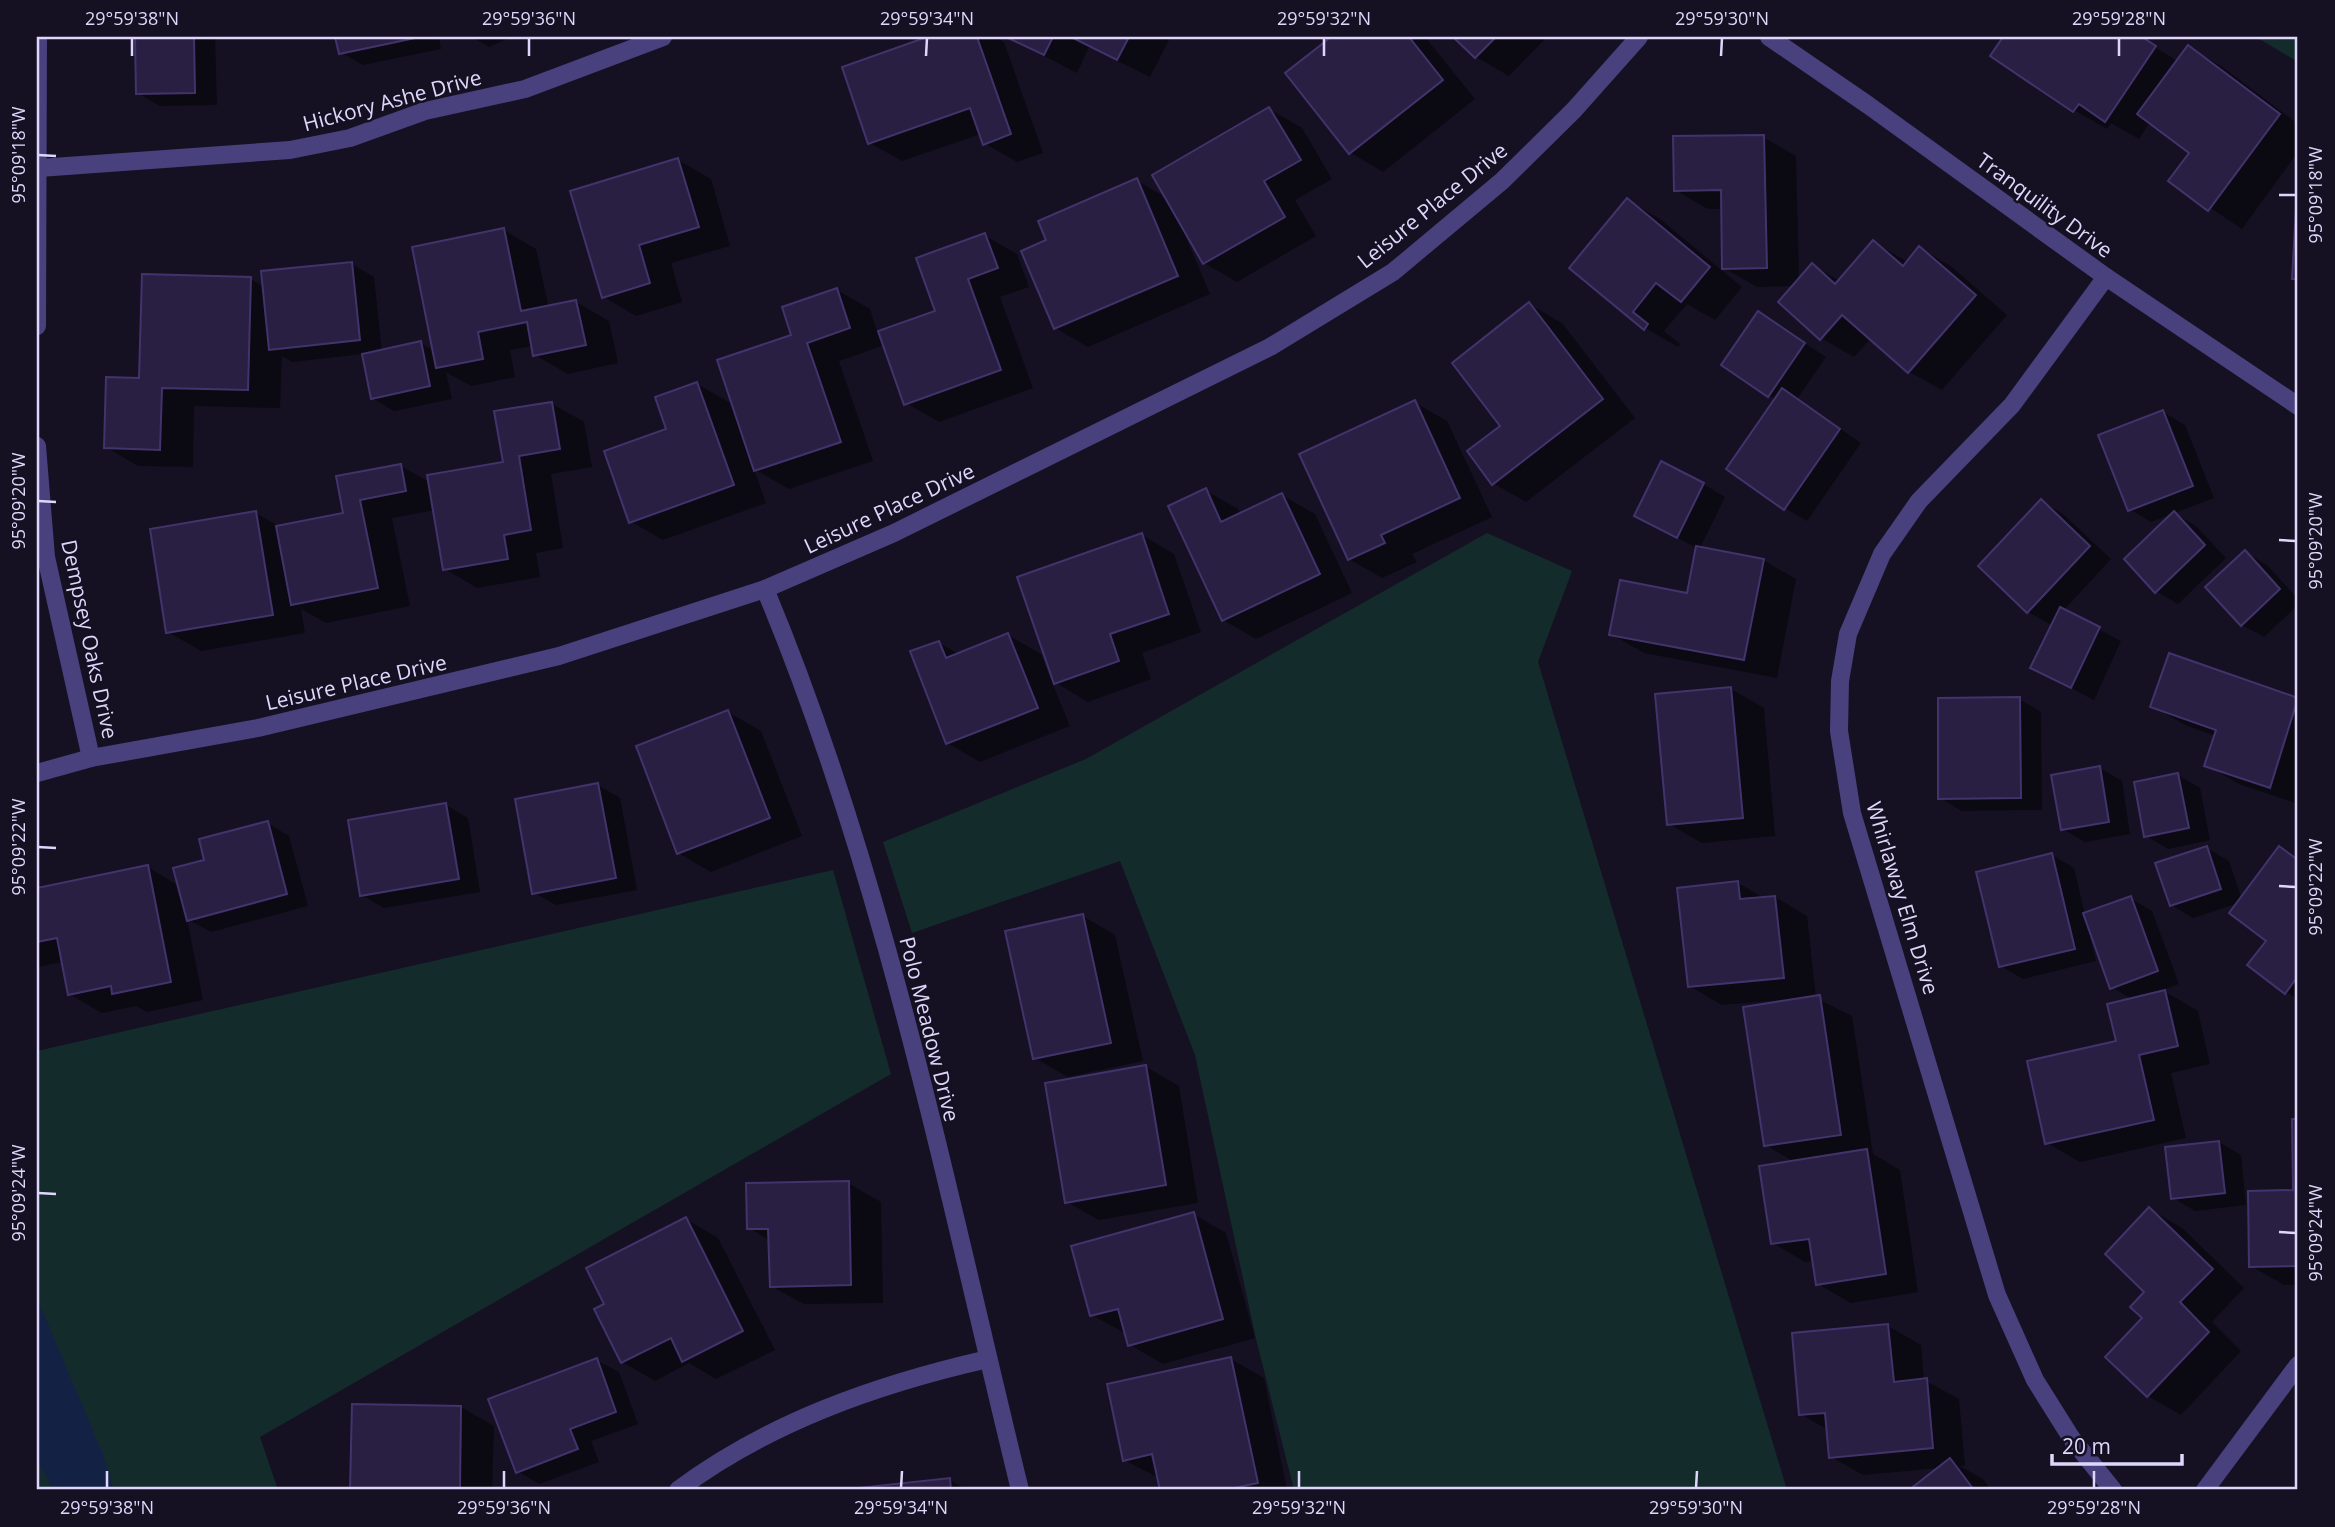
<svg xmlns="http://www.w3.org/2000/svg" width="2335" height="1527" font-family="'Open Sans',sans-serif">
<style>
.green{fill:#142b2c}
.water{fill:#132244}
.shadow{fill:#0007}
.building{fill:#291f42;stroke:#43336c;stroke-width:2}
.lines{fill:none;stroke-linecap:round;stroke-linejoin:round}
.minor{stroke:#48417d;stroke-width:18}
.ticks{fill:none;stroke:#ded7fb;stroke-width:2.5}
.labels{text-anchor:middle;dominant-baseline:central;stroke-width:5;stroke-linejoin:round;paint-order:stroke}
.street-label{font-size:21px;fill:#ded7fb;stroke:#151123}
.neatline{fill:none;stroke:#ded7fb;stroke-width:2.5}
.ticks-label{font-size:18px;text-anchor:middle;fill:#ded7fb}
</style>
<rect width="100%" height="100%" fill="#151123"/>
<g class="green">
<polygon points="2256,37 2298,37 2298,62"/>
<polygon points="1487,533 1572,571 1538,662 1787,1490 1294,1490 1256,1339 1195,1055 1120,861 912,933 883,842 1086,759"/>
<polygon points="833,870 891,1074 260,1437 278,1490 37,1490 37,1051"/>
</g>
<polygon class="water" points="37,1298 103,1454 114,1490 53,1490 37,1459"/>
<g class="shadow">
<polygon points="136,37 215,37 217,105 160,106 138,93"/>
<polygon points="337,37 439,37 441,49 363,65 340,52"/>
<polygon points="472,37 512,37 489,47"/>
<polygon points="932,37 996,37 1004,42 1043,153 1017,162 984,143 981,134 902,161 870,143 844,68"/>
<polygon points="1008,37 1163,37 1169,40 1150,77 1089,47 1077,73"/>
<polygon points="1334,37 1425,37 1475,99 1383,172 1351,153 1287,73"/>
<polygon points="1455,37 1547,37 1509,76 1476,57"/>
<polygon points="2005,37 2144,37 2149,40 2148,43 2178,61 2189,48 2221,66 2298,124 2298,152 2242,229 2170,181 2192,153 2150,122 2139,139 2111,123 2107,129 2074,110 1992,55"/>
<polygon points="1269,109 1302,128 1332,179 1295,200 1316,236 1237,282 1204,263 1185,229 1183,230 1210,294 1088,347 1055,328 1048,241 1136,180 1167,198"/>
<polygon points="1763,137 1796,156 1799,280 1812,265 1840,281 1873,242 1908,262 1920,248 1952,267 2007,315 1942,390 1909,372 1871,338 1854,357 1821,338 1794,286 1757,287 1724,268 1723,209 1708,209 1675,190"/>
<polygon points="678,160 711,179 730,246 671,263 682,302 636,316 604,297"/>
<polygon points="1627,200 1660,219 1742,287 1715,320 1687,304 1664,331 1680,344 1678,347 1645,328 1572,268"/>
<polygon points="504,230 536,249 549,308 576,302 609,321 618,363 568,374 535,355 533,346 510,350 515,377 471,386 446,372 452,399 394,411 372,398 363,354 292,362 282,356 280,408 194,406 193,467 138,466 106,447 141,379 251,279 264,287 352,264 374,277 382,352 421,343 435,351"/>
<polygon points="984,235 1017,254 1029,287 1000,297 1033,388 939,422 906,403 881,333 878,334 882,346 839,361 873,461 789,489 754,469 766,503 663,540 630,521 668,430 697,384 734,405 837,290 870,309 878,334 938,312"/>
<polygon points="1529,304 1562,323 1635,418 1526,502 1493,483"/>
<polygon points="1759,313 1826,357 1797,399 1861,443 1807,521 1785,508 1776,400 1724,365"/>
<polygon points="1414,402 1447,421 1492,517 1412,554 1417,562 1382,578 1349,559"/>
<polygon points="551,403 584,422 592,467 551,474 563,548 536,553 540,577 477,588 445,569 435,510 392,518 410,606 326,623 301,609 305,633 201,651 168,632 256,513 280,527 345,515 338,478 401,466 431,483 505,464"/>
<polygon points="2163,412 2185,425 2214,498 2174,513 2196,526 2226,558 2178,604 2156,591 2173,514 2151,522 2129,509"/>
<polygon points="1703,484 1725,497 1700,548 1763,560 1796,579 1777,678 1644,653 1611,634 1689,595 1697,548 1636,516"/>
<polygon points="1205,490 1238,509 1241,515 1282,495 1315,514 1352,593 1256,639 1223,620"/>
<polygon points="2041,501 2063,514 2111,559 2063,611 2121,641 2094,700 2032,668 2053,626 2028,612 1981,566"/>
<polygon points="1142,535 1174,554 1201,632 1142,653 1151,679 1088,702 1051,680 1070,726 980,762 947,743 939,643 959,654 1008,635 1041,654 1051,680 1054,679"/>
<polygon points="2245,552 2267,565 2298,599 2298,605 2264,637 2242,625"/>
<polygon points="2170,656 2298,700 2298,804 2239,784 2206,765 2216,736 2185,725 2152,706"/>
<polygon points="1731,689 1764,708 1775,836 1702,843 1669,824"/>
<polygon points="2019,699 2041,712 2042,810 1962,811 1940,798"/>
<polygon points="728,712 761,731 802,836 711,872 678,853"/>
<polygon points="2100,768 2122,781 2130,834 2085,842 2062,829"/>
<polygon points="2178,775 2200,788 2210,840 2168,849 2146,836"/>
<polygon points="598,785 620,798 637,890 556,905 534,893"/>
<polygon points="446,805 468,818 480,892 384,908 362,895"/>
<polygon points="267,823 289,836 308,906 211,932 187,919 203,1000 147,1012 136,1006 102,1013 69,994 63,962 37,967 37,889 148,867 179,886 206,861"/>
<polygon points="2207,848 2229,861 2242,899 2280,848 2298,859 2298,999 2286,992 2268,941 2239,903 2193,918 2171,905"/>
<polygon points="2052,855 2074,868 2085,915 2130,898 2152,911 2179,984 2162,990 2198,1011 2210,1064 2171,1073 2186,1138 2080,1162 2047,1143 2118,1042 2133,1000 2112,987 2093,936 2090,936 2096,961 2023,979 2001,966"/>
<polygon points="1738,883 1764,898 1775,897 1807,916 1816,998 1852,1016 1873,1154 1900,1170 1918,1292 1851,1303 1818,1284 1814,1261 1805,1262 1773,1243 1794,1162 1766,1145 1791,999 1722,1005 1689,986"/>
<polygon points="1083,916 1115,935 1143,1061 1068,1077 1035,1058"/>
<polygon points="1146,1067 1179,1086 1198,1203 1099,1220 1067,1202"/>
<polygon points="2294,1121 2298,1121 2298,1285 2284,1285 2251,1266 2295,1192"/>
<polygon points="2219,1142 2241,1155 2246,1205 2195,1211 2173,1198"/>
<polygon points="848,1183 881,1202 883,1303 804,1304 771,1286 770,1241 749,1228"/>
<polygon points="2150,1209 2182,1228 2244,1288 2212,1322 2241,1351 2181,1415 2148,1396"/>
<polygon points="1193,1214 1226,1233 1255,1338 1163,1364 1130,1345 1127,1334 1092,1315"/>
<polygon points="686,1219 718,1238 775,1350 716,1379 689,1363 655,1381 622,1362 606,1304"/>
<polygon points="1888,1326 1921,1345 1924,1380 1959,1399 1965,1466 1960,1466 1983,1479 1991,1490 1912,1490 1940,1468 1863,1475 1831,1457 1828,1430 1800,1414"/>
<polygon points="1231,1359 1264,1378 1287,1490 1162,1490 1159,1478 1124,1460"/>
<polygon points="596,1360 619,1372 638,1424 591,1441 599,1462 539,1484 517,1471"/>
<polygon points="354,1406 461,1407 494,1426 492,1490 352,1490"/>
<polygon points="950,1480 967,1490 860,1490"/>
</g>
<g class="building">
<polygon points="135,37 194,37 195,93 136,94"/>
<polygon points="335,37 420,37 339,54"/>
<polygon points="927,37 977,37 1011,134 983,145 970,108 868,144 842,67"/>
<polygon points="1006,37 1053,37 1044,55"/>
<polygon points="1071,37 1129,37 1117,60"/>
<polygon points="1331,37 1409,37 1443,80 1349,154 1285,73"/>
<polygon points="1453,37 1496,37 1475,58"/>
<polygon points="2003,37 2142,37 2156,46 2105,122 2079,104 2073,112 1990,56"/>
<polygon points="2188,45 2280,114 2208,211 2168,181 2189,153 2137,114"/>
<polygon points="1269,107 1301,160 1264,181 1285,217 1203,264 1152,175"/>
<polygon points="1764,135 1767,268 1722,269 1721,190 1674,191 1673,136"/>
<polygon points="678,158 699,227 639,245 650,283 602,298 570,191"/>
<polygon points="2298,172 2298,279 2292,279"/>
<polygon points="1137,178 1178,276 1054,329 1021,251 1046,240 1038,221"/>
<polygon points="1627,198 1710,267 1681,302 1656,283 1633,312 1648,324 1644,330 1569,268"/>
<polygon points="504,228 521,311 576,300 586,345 533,356 527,322 478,332 483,359 436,368 412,247"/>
<polygon points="985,233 998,268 968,279 1001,370 904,405 878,331 935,311 916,258"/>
<polygon points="1873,240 1903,266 1919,246 1976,295 1908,373 1842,315 1820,340 1778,302 1812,263 1835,284"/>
<polygon points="352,262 360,340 269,350 261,271"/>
<polygon points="142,274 251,277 248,390 162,388 160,450 104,448 106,377 139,378"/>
<polygon points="837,288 850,328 807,343 841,442 754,471 717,360 791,335 782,307"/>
<polygon points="1529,302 1603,399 1492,485 1467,451 1500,426 1452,363"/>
<polygon points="1758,311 1805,343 1768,397 1721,365"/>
<polygon points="421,341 430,386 371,399 362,354"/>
<polygon points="697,382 734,485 629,523 604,451 666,429 655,397"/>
<polygon points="1782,388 1840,429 1784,510 1726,469"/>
<polygon points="1415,400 1460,498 1381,535 1385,543 1348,560 1299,454"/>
<polygon points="552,402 560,449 519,456 531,530 504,535 508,559 443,570 427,475 503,462 494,411"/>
<polygon points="2163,410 2193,486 2128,511 2098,435"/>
<polygon points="1661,461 1704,483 1677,538 1634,516"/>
<polygon points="401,464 406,491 360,500 378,588 291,605 276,526 343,513 336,476"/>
<polygon points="1206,488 1221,522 1282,493 1320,574 1222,621 1168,506"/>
<polygon points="2041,499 2090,546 2027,613 1978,566"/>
<polygon points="256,511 273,615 166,633 150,529"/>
<polygon points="2174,511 2205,545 2155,593 2124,559"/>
<polygon points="1142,533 1169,614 1110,634 1119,661 1054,684 1017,577"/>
<polygon points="1696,546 1764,559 1744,660 1609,635 1620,580 1687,593"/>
<polygon points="2245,550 2280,589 2241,626 2205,587"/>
<polygon points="2060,607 2100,627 2071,688 2030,668"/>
<polygon points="1008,633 1038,708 946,744 910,651 939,641 946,658"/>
<polygon points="2169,653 2298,698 2270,788 2204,766 2216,730 2150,707"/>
<polygon points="1731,687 1743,818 1667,825 1655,694"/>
<polygon points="2020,697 2021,798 1938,799 1938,698"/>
<polygon points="728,710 770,818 677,854 636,746"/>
<polygon points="2100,766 2109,822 2061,830 2051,775"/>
<polygon points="2178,773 2189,828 2144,837 2134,782"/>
<polygon points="598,783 616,878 532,894 515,799"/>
<polygon points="446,803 459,879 360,896 348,820"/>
<polygon points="268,821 287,894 187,921 173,868 204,860 199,839"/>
<polygon points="2207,846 2221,889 2170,906 2155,863"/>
<polygon points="2279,846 2298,860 2298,976 2285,994 2247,965 2266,941 2229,913"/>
<polygon points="2052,853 2075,949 1999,967 1976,872"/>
<polygon points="148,865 171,982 112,994 111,986 68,995 57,938 37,942 37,888"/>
<polygon points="1738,881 1740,899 1775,896 1784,978 1688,987 1677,888"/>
<polygon points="2131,896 2158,971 2110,989 2083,913"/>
<polygon points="1083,914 1111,1043 1033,1059 1005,931"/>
<polygon points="2165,990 2178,1046 2139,1055 2154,1120 2045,1144 2027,1061 2116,1041 2107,1004"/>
<polygon points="1820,995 1841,1135 1764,1146 1743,1007"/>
<polygon points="1146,1065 1166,1185 1065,1203 1045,1083"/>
<polygon points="2292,1119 2298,1119 2298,1266 2249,1267 2248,1191 2293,1190"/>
<polygon points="2219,1141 2225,1193 2171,1199 2165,1147"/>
<polygon points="1867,1149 1886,1274 1816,1285 1809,1239 1771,1244 1759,1166"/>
<polygon points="849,1181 851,1285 770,1287 768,1229 747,1229 746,1183"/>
<polygon points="2149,1207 2213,1269 2180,1302 2209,1332 2147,1397 2105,1357 2142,1318 2130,1307 2144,1292 2105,1254"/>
<polygon points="1194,1212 1223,1319 1128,1346 1118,1309 1090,1316 1071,1246"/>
<polygon points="686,1217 743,1331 682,1362 671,1338 621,1363 594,1309 604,1304 586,1268"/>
<polygon points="1888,1324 1894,1382 1927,1378 1933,1448 1829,1458 1825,1413 1799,1415 1792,1333"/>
<polygon points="1231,1357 1258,1483 1224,1490 1160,1490 1152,1454 1123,1461 1107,1384"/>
<polygon points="597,1358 616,1412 570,1429 578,1449 516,1473 488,1399"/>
<polygon points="352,1404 461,1406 460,1489 350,1490"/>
<polygon points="1950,1458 1974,1490 1909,1490"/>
<polygon points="950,1478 951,1490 859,1490 858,1488"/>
</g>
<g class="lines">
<g class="minor">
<polyline points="1769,37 1868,105 2106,277 2298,406"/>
<polyline points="39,168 290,150 350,138 425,111 525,89 663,37"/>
<polyline points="2106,277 2012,405 1919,501 1882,554 1848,634 1840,681 1839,731 1852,813 1997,1295 2035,1380 2072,1439 2113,1490"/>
<polyline points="37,326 38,37"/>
<polyline points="37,446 46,557 91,758"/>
<path d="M765,589C885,876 946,1188 1020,1490"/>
<polyline points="37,773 91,758 258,728 559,656 765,589 894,533 1270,347 1393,272 1502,181 1574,110 1639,37"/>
<path d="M678,1490C769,1422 878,1384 988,1359"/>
<polyline points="2205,1490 2298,1365"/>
</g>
</g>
<path class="ticks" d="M132,56V38M529,56V38M926,56L927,38M1324,56V38M1721,56L1722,38M2119,56V38M38,155L56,156M2279,195H2296M38,501L56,502M2279,540L2296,541M38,847L56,848M2279,886L2296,887M38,1193L56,1194M2279,1232L2296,1233M107,1488V1471M504,1488V1471M901,1488L902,1471M1299,1488V1471M1696,1488L1697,1471M2094,1488V1471"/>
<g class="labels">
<g class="street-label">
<text transform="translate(392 100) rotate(-15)">Hickory Ashe Drive</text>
<text transform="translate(1432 205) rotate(-39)">Leisure Place Drive</text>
<text transform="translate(2045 205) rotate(36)">Tranquility Drive</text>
<text transform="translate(889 508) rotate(-25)">Leisure Place Drive</text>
<text transform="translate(90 639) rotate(78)">Dempsey Oaks Drive</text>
<text transform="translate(356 682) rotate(-13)">Leisure Place Drive</text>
<text transform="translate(1903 898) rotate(73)">Whirlaway Elm Drive</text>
<text transform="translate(930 1029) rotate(76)">Polo Meadow Drive</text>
</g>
</g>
<rect width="2335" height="1527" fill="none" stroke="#151123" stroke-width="77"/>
<path d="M2052 1454v10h130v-10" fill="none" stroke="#ded7fb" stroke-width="3.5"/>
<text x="2062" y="1454" font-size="21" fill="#ded7fb" stroke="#151123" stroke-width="5" paint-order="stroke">20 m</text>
<rect x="38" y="38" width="2258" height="1450" class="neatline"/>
<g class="ticks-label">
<text x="132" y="25">29°59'38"N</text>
<text x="529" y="25">29°59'36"N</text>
<text x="927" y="25">29°59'34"N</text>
<text x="1324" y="25">29°59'32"N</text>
<text x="1722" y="25">29°59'30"N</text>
<text x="2119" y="25">29°59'28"N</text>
<text transform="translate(19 155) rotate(-90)" y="6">95°09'18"W</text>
<text transform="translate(2316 195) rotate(-90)" y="6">95°09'18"W</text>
<text transform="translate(19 501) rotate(-90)" y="6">95°09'20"W</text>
<text transform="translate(2316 541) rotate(-90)" y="6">95°09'20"W</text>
<text transform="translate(19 847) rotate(-90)" y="6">95°09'22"W</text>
<text transform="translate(2316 887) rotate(-90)" y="6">95°09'22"W</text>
<text transform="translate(19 1193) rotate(-90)" y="6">95°09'24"W</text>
<text transform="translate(2316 1233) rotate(-90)" y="6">95°09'24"W</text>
<text x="107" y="1514">29°59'38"N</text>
<text x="504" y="1514">29°59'36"N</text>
<text x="901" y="1514">29°59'34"N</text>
<text x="1299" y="1514">29°59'32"N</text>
<text x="1696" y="1514">29°59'30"N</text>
<text x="2094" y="1514">29°59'28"N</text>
</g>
</svg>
